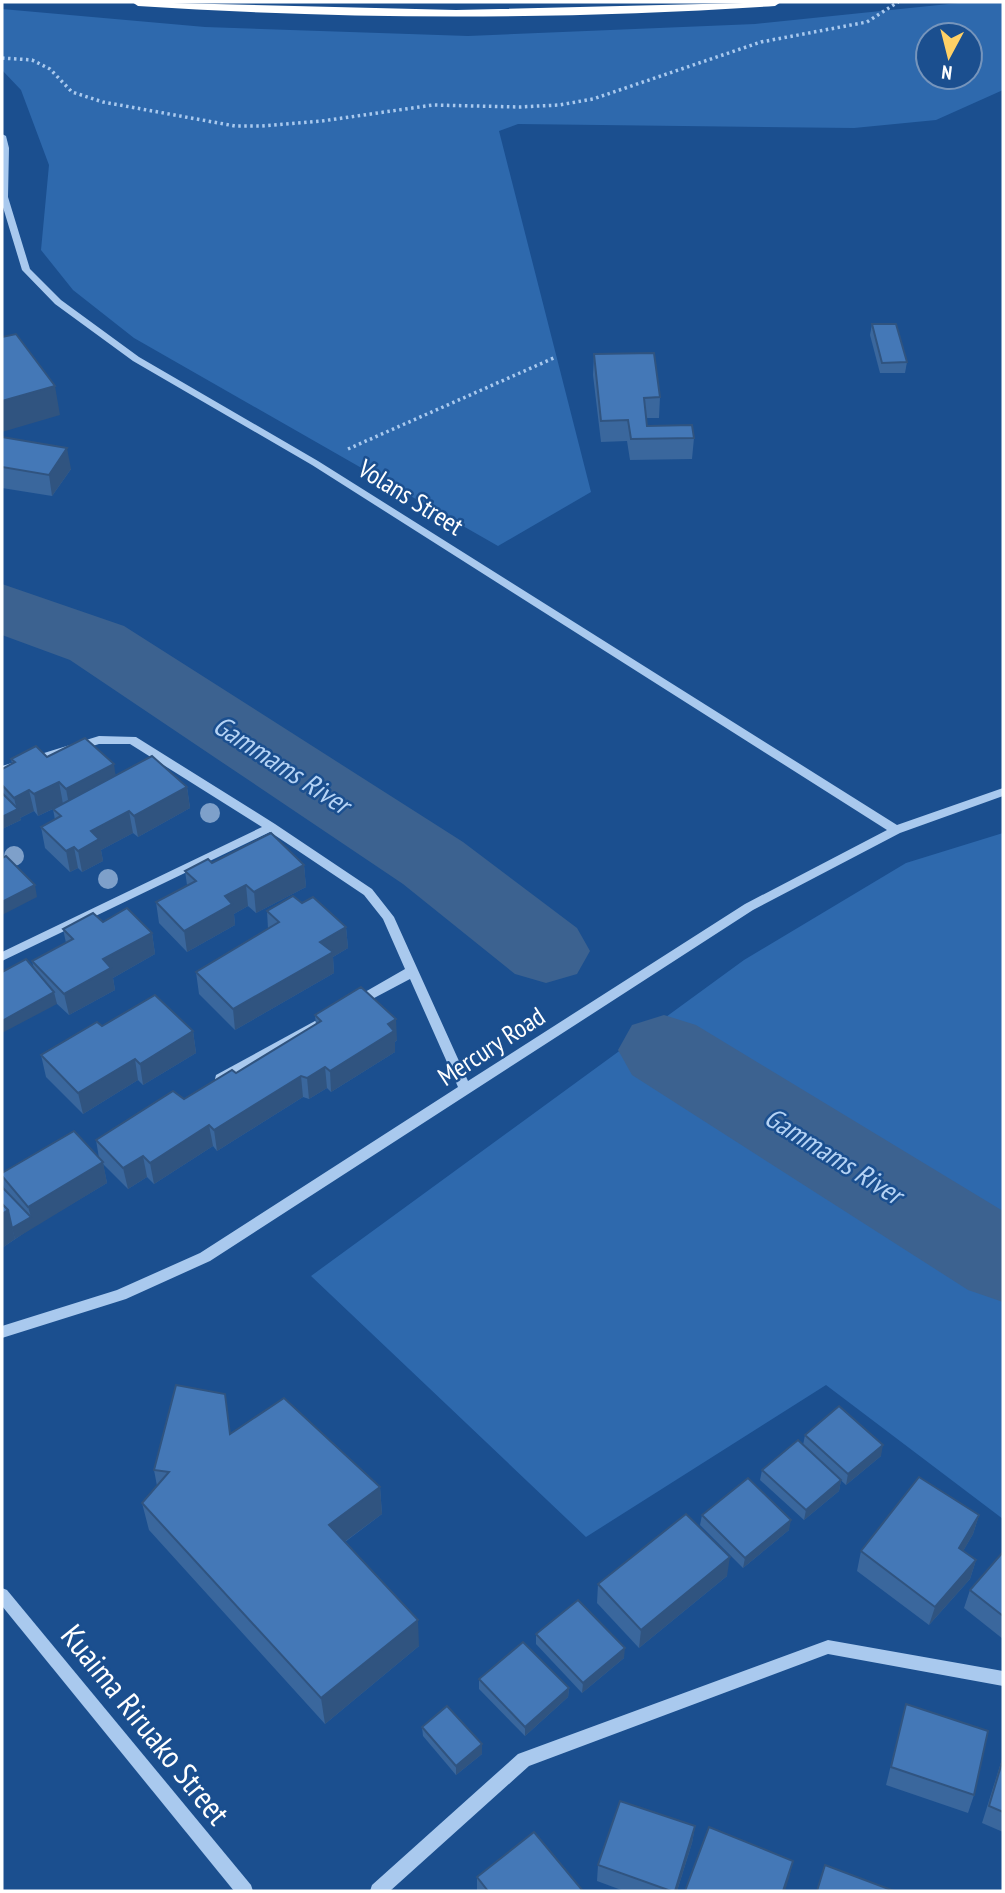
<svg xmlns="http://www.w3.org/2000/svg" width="1005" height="1893" font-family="'PT Sans Narrow',sans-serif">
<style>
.green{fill:#2e69ad;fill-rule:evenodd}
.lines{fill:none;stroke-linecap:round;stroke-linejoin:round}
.river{fill:#3c6290;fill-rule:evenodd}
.path{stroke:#a9c9ee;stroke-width:3.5;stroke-dasharray:2.5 3.5;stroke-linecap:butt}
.minor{fill:#a9c9ee;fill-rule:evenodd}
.highway{fill:#fff;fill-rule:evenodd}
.tree{fill:#7ea0ca}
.wall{fill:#3a679d}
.shaded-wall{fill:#305480}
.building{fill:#4478b7;stroke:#305480;stroke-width:2}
.labels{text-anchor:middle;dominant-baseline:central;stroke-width:5;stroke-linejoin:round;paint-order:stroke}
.street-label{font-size:26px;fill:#fff;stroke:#1b4f8f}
.water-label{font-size:28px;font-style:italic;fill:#b5d3f5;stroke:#1b4f8f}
.near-street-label{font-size:32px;fill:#fff;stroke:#1b4f8f}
</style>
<rect width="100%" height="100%" fill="#1b4f8f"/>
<g class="green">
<path d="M968,2H1003V90L936,120L854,128L518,124L499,131L591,492L498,546L134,338L73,290L41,250L49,165L21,90L2,70V9L205,27L468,36L755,24ZM928,35H970V77H928Z"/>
<polygon points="1003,833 1003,1519 826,1385 586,1537 311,1276 744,960 906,863"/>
</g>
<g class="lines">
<g class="river">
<polygon points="2,584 124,626 463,842 577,928 590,951 577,974 546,983 515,974 403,884 70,660 2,635"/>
<polygon points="664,1015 696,1025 1003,1211 1003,1302 968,1290 632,1075 618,1050 632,1025"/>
</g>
<g class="path">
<polyline points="2,58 32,60 50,69 72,92 103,102 235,126 262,126 322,121 433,105 519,107 559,105 593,99 761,42 867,22 898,2"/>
<polyline points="348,449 556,357"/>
</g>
<g class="minor">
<polygon points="2,134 6,136 9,148 8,197 30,269 61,300 139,357 318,461 897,825 1003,788 1003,796 900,833 753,910 210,1261 126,1299 2,1338 2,1326 117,1290 200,1253 458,1087 410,979 359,1006 351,1006 349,1003 351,1000 405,969 383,919 364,895 270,832 2,961 2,952 262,827 130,744 99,744 2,774 2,766 99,736 136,737 275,824 372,889 394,917 468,1081 745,904 887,830 312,465 133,361 55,304 22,270 2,204"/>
<polygon points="315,1021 319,1023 321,1026 319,1029 226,1083 216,1083 215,1079 216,1075"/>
<polygon points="2,1588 7,1590 251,1885 253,1891 234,1891 2,1606"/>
<polygon points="828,1640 1003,1671 1003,1686 828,1654 529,1766 390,1891 370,1891 372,1885 518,1754"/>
</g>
<path class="highway" d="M132,2L456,10L781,2L775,6C562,20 351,20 138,6Z"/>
</g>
<g class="tree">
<circle cx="210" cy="813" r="10"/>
<circle cx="14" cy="856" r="10"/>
<circle cx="108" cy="879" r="10"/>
</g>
<g class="wall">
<polygon points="872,324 907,362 905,373 880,373 870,335"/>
<polygon points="594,354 660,397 659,418 646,418 647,426 694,438 692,459 630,460 627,441 601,442 593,375"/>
<polygon points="2,437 71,469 52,496 2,488"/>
<polygon points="47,757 116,775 187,787 190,808 138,837 133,833 101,850 103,861 82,872 78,868 70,872 45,848 41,827 55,820 53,809 38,816 34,811 20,818 21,820 2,829 2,769 12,764 11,759"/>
<polygon points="212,863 304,865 306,887 256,913 248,906 234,914 235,925 187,952 159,923 156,902 187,885 185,871"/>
<polygon points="302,903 346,927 348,948 333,957 334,973 235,1030 199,994 196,972 268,929 267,911"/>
<polygon points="103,922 152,933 155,954 113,978 115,990 69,1015 56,1003 57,1004 34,969 32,961 66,943 63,929"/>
<polygon points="315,1015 397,1040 395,1042 395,1052 331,1092 327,1088 309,1099 303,1097 217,1151 213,1146 154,1184 147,1177 128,1189 103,1164 107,1183 33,1227 2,1248 2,1187 4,1189 2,1180 2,1173 99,1158 96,1140 184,1099 236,1073 316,1025"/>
<polygon points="102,1026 193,1031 196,1053 143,1085 138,1080 83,1114 46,1077 41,1055"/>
<polygon points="231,1434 380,1487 382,1514 345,1542 419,1646 325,1724 149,1530 142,1503 157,1486 154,1470"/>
<polygon points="805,1435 881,1456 846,1485 820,1461 841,1480 839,1491 804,1520 760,1480 762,1470 803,1445"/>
<polygon points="702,1515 789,1530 743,1568 700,1525"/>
<polygon points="979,1515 973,1534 963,1551 976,1560 970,1579 929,1625 857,1571 861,1551"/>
<polygon points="1003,1552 1003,1639 964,1608 970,1590"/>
<polygon points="727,1576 639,1648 597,1603 598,1584"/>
<polygon points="536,1634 624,1658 582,1693 536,1644"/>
<polygon points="479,1679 569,1688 568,1697 525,1736 479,1689"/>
<polygon points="906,1704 974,1795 968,1813 886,1785"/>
<polygon points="422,1727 482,1744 482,1754 456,1775 423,1736"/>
<polygon points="1003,1756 1003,1832 982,1823"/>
<polygon points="695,1826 692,1843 677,1891 624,1891 597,1881 598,1865"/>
<polygon points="477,1877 583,1891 477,1891"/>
</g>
<g class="shaded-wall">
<polygon points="55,386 60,415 2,432 2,401"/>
<polygon points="67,448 71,469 52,496 49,475"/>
<polygon points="114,764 117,786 70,810 66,789"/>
<polygon points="59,782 63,804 38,816 34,794"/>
<polygon points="187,787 190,808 138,837 134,816"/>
<polygon points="29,790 34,811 20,818 21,820 2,829 2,817 17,810 14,798"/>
<polygon points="129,811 133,833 101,850 103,861 82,872 78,851 91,831"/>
<polygon points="74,847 78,868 70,872 66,851"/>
<polygon points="304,865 306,887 256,913 254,892"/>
<polygon points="35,885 37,897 2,915 2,902"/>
<polygon points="246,885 248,906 234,914 235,925 187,952 184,931 225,896"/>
<polygon points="346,927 348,948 333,957 334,973 235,1030 233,1009 320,942"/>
<polygon points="152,933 155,954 113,978 115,990 69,1015 64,994 103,959"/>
<polygon points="54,992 57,1004 2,1033 2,1021"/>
<polygon points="396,1019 397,1040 395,1042 395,1052 331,1092 330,1071 388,1024"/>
<polygon points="193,1031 196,1053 143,1085 140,1064"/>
<polygon points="135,1059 138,1080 83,1114 78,1093"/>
<polygon points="325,1067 327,1088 309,1099 307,1078"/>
<polygon points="301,1076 303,1097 217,1151 214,1130"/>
<polygon points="209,1125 213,1146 154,1184 150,1163"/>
<polygon points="143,1156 147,1177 128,1189 123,1168"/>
<polygon points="103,1162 107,1183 15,1239 12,1228 31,1217 28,1207"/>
<polygon points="8,1210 15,1239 2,1248 2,1214"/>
<polygon points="883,1445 881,1456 846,1485 848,1474"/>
<polygon points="841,1480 839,1491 804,1520 806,1510"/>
<polygon points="380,1487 382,1514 332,1551 329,1525"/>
<polygon points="979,1515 973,1534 954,1567 959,1548"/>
<polygon points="791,1520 789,1530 743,1568 745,1558"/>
<polygon points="730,1557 727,1576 639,1648 641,1630"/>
<polygon points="976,1560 970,1579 929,1625 935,1607"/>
<polygon points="418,1620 419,1646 325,1724 321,1698"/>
<polygon points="625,1648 624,1658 582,1693 583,1683"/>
<polygon points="569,1688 568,1697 525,1736 525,1727"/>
<polygon points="482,1744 482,1754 456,1775 456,1766"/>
<polygon points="695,1826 692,1843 677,1891 675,1891"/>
<polygon points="793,1861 789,1878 785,1891 783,1891"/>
</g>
<g class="building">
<polygon points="872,324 896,324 907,362 882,363"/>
<polygon points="16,334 55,386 2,401 2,337"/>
<polygon points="654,353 660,397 644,398 647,426 692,425 694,438 631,439 628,420 601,421 594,354"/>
<polygon points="2,437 67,448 49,475 2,467"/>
<polygon points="85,738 114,764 66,789 59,782 34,794 29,790 14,798 2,785 2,769 15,762 11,759 36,746 47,757"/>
<polygon points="152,756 187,787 134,816 129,811 91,831 99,839 78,851 74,847 66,851 41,827 61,816 53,809"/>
<polygon points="2,793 18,809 2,817"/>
<polygon points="271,833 304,865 254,892 246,885 225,896 232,904 184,931 156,902 196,881 185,871 208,859 212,863"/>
<polygon points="6,856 35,885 2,902 2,858"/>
<polygon points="293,896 302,903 313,897 346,927 320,942 333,952 233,1009 196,972 279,922 267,911"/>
<polygon points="127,908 152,933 103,959 111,968 64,994 32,961 73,939 63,929 93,913 103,922"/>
<polygon points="26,959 54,992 2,1021 2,972"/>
<polygon points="361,987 396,1019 388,1024 394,1031 330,1071 325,1067 307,1078 301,1076 214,1130 209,1125 150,1163 143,1156 123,1168 96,1140 173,1091 184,1099 232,1070 236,1073 321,1021 315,1015"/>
<polygon points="155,995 193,1031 140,1064 135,1059 78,1093 41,1055 97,1022 102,1026"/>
<polygon points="74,1131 103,1162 28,1207 2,1176 2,1173"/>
<polygon points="2,1187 31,1217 12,1228 8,1210 2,1204"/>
<polygon points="2,1204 8,1210 2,1214"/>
<polygon points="176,1385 225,1394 230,1434 284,1398 380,1487 329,1525 418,1620 321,1698 142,1503 169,1472 154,1470"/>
<polygon points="839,1406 883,1445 848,1474 805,1435"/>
<polygon points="798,1440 841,1480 806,1510 762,1470"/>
<polygon points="919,1477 979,1515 959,1548 976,1560 935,1607 861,1551"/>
<polygon points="748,1478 791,1520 745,1558 702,1515"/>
<polygon points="686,1514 730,1557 641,1630 598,1584"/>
<polygon points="1003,1552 1003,1616 970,1590"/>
<polygon points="578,1600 625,1648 583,1683 536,1634"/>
<polygon points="523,1642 569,1688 525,1727 479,1679"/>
<polygon points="906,1704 988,1731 974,1795 891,1767"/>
<polygon points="447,1706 482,1744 456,1766 422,1727"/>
<polygon points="1003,1759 1003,1812 989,1806"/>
<polygon points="620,1801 695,1826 675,1891 671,1891 598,1865"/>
<polygon points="709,1827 793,1861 783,1891 685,1891"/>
<polygon points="534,1832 583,1891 488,1891 477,1877"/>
<polygon points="825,1865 894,1891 817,1891"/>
</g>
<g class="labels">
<g class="street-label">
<text transform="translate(411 497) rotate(32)">Volans Street</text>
<text transform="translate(491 1046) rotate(-33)">Mercury Road</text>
</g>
<g class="water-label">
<text transform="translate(282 764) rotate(33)">Gammams River</text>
<text transform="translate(834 1155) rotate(32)">Gammams River</text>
</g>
<g class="near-street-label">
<text transform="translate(146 1724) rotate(51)">Kuaima Riruako Street</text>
</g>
</g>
<rect width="1005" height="1893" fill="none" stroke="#ffffff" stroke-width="7"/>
<g transform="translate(949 56) rotate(187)"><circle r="33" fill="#1b4f8f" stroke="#7695bc" stroke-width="2"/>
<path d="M0-5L12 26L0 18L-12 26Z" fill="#ffd166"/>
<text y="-10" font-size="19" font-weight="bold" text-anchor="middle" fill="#ffffff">N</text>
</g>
</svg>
